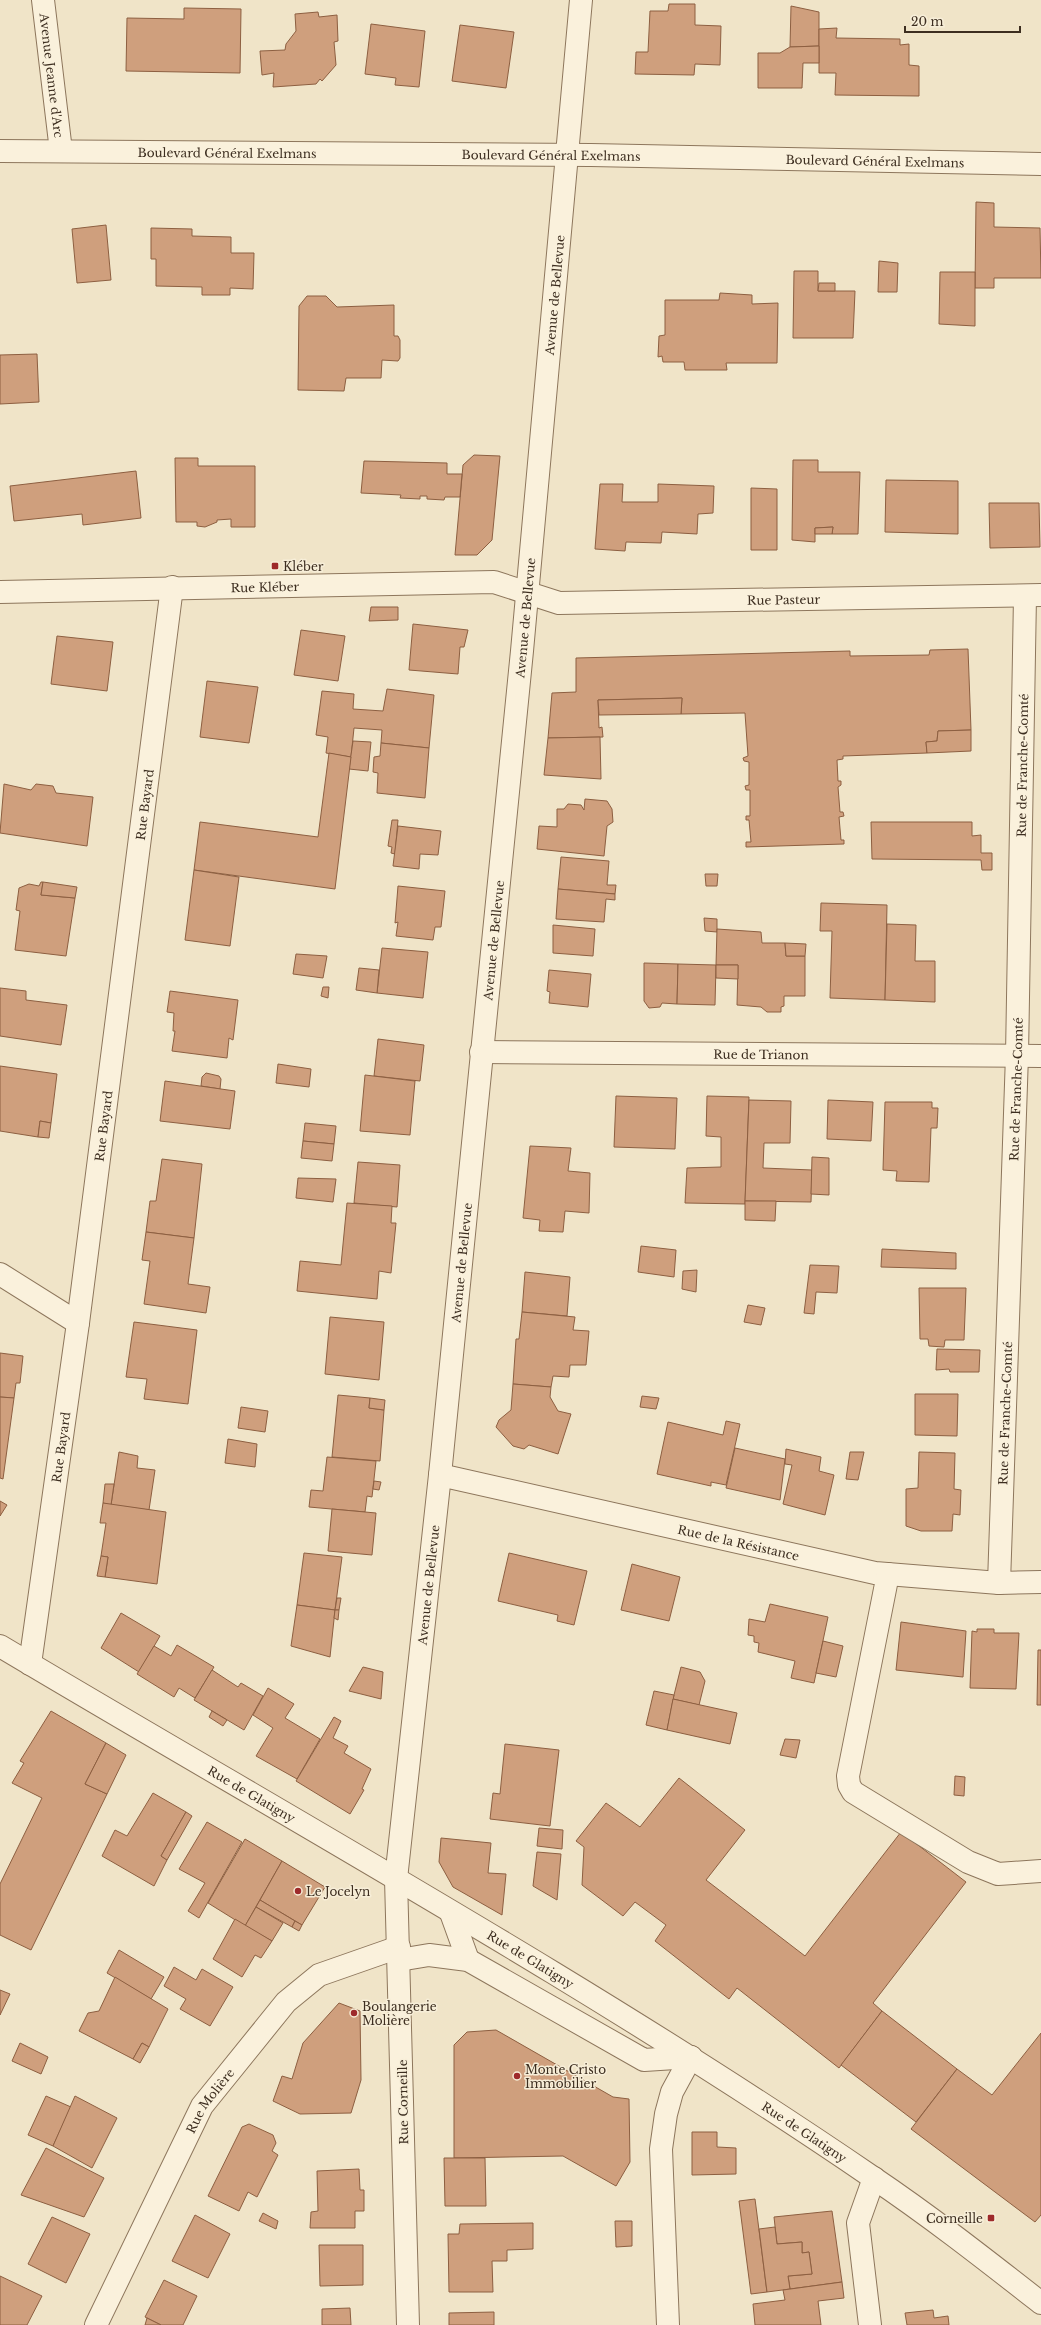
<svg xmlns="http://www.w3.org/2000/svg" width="1041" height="2325" font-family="'Libre Baskerville',serif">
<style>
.building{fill:#cf9f7d;stroke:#8d5f41}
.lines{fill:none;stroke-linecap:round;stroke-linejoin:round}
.minor-casing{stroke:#8d765c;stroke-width:24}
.minor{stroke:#faf1dc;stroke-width:22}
.poi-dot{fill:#9e2a2b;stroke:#f7eed8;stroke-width:1.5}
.labels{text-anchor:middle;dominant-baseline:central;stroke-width:3;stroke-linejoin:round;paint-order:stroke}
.street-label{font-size:12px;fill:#3d2e20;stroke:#f7eed8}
.poi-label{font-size:12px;fill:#3d2e20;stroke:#f7eed8;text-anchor:start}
</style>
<rect width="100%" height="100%" fill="#f0e4c8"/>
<g class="building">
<polygon points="669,4 695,4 695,25 721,26 720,65 695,64 694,75 635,74 636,52 648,52 650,11 668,11"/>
<polygon points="791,6 819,12 819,46 790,47"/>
<polygon points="184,8 241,9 240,73 126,71 127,18 184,19"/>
<polygon points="318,12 319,17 337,15 338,41 334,42 336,65 322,81 320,79 316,84 273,87 274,73 262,75 260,51 285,50 286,44 296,31 295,14"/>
<polygon points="371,24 425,31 419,87 395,85 396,78 365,74"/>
<polygon points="460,25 514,32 506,88 452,81"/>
<polygon points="837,28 836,38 900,39 900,45 909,44 909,65 919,66 919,96 835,95 836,73 819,73 819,29"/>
<polygon points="819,46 819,63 803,63 802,88 758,88 758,53 780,53 790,47"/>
<polygon points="976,202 994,203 994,227 1040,228 1041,278 994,278 994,288 975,288"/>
<polygon points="106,225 111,280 77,283 72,229"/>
<polygon points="151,228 192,229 192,236 231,237 231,253 254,253 253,289 230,288 230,295 202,295 202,287 156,286 156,259 151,259"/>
<polygon points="879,261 898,263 897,292 878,292"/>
<polygon points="794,271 818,271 818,291 855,291 853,338 793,338"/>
<polygon points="940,272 975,272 975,326 939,324"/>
<polygon points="819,283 835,283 835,291 818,291"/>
<polygon points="720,293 752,295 752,304 778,303 777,363 726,363 727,370 685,370 684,362 663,362 662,356 658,357 659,336 665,335 665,300 719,300"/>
<polygon points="307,296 326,296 337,307 394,305 394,336 398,336 400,340 400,358 398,361 382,360 381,378 346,378 344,391 298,390 299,306"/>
<polygon points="37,354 39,402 0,404 0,355"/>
<polygon points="474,455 500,456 492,540 477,555 455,555 463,465"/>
<polygon points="175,458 198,458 198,466 255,466 255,527 231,527 231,519 217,520 217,522 205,527 197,526 197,522 176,522"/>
<polygon points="793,460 818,460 818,472 860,472 858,534 832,534 833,527 815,528 815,542 792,540"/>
<polygon points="364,461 447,463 447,474 462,474 460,497 445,497 444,500 427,499 427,496 420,496 420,499 400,498 401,495 361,493"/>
<polygon points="136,471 141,518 83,525 82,514 14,521 10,486"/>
<polygon points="886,480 958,481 958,534 885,532"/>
<polygon points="600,484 623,484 622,502 658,502 658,484 714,486 713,513 698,514 697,534 662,532 661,543 626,542 625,551 595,549"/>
<polygon points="751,488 777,489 777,550 751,550"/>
<polygon points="989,503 1039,503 1040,547 990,548"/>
<polygon points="833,527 832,534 815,534 815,528"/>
<polygon points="371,607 398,607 398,620 369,621"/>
<polygon points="413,624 468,630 464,647 460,647 458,674 409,670"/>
<polygon points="301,630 345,636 338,681 294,675"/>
<polygon points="57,636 113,642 107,691 51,684"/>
<polygon points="968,649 971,730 938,731 937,741 926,742 927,753 843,756 843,759 837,760 838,781 841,781 841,785 838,787 840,812 843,812 844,816 839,817 841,840 844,840 844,844 746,847 746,842 751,842 749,820 746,820 746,816 750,816 750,790 746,790 745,786 749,785 749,762 744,761 743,758 748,756 745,713 681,714 682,698 598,700 599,728 602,727 603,737 548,738 552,693 576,692 576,658 850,651 850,656 929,655 930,650"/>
<polygon points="207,681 258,687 249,743 200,737"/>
<polygon points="387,689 434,695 429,748 381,743 382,730 354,728 351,757 326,753 328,737 316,735 322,691 354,694 353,709 383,711"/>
<polygon points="682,698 681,714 599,715 598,700"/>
<polygon points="971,730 971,751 927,753 926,742 937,741 938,731"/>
<polygon points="600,737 601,779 544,775 548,738"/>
<polygon points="353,741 371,742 368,771 349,769"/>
<polygon points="381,743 429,748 425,798 377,793 378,773 373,772 374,757 380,756"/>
<polygon points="329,753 351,757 335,889 194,870 200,822 318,837"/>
<polygon points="4,784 31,790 36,784 53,786 56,793 93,797 87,846 0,833"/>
<polygon points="585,799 607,801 612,809 613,822 607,826 604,856 537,849 539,826 557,827 557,809 564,809 568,804 581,805 584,810"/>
<polygon points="392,820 398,820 395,854 391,853 392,847 388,846"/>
<polygon points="871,822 972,822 972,836 981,835 981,853 992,853 992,870 982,870 981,860 872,859"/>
<polygon points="398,826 441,831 438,855 420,854 419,869 393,866"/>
<polygon points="561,857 609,861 607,885 616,885 615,894 558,889"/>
<polygon points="194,870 239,877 230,946 185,940"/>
<polygon points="705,874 718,874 717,886 706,886"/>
<polygon points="41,882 43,882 41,895 75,898 66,956 15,950 20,911 16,910 19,888 29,884 39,886"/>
<polygon points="43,882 77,887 75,898 41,895"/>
<polygon points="398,886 445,891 441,927 435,927 433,940 396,936 398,922 395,923"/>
<polygon points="558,889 615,894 615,900 606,899 604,922 556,919"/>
<polygon points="821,903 887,905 885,1000 830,998 832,931 820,931"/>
<polygon points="704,918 717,919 717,932 705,931"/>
<polygon points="887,924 916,925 915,961 935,961 935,1002 885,1000"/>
<polygon points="553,925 595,929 593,956 553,953"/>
<polygon points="717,929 761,932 762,943 785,943 786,956 805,956 805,996 784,996 784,1006 781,1007 781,1012 767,1012 761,1007 737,1005 738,965 716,965"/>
<polygon points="785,943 806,944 805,956 786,956"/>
<polygon points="382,948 428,952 423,998 377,993"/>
<polygon points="296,954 327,956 323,978 293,974"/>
<polygon points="644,963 678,964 677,1004 662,1003 660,1007 649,1008 644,1001"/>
<polygon points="678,964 716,965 715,1005 677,1004"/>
<polygon points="716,965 738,965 738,979 716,978"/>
<polygon points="359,968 379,970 377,993 356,990"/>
<polygon points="549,970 591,974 588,1007 549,1003 550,992 547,991"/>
<polygon points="323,987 329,987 328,998 321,996"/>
<polygon points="0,988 26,991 26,1000 67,1005 61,1045 0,1036"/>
<polygon points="170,991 238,1000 233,1040 229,1038 227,1058 172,1051 175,1031 173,1031 174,1013 167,1012"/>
<polygon points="378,1039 424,1045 420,1081 374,1076"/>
<polygon points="278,1064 311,1069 309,1087 276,1083"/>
<polygon points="0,1066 57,1074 51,1123 40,1121 38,1137 0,1131"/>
<polygon points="206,1073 219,1076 221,1079 220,1089 201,1086 202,1077"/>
<polygon points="365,1075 415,1081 410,1135 360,1131"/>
<polygon points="165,1081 235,1091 230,1129 160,1121"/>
<polygon points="616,1096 677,1098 675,1149 614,1147"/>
<polygon points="707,1096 749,1097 745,1204 685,1203 687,1168 721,1167 721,1137 706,1136"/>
<polygon points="749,1100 791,1101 790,1143 764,1143 763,1168 812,1170 811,1202 745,1201"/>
<polygon points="828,1100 873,1102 871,1141 827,1139"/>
<polygon points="885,1102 932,1102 932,1108 938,1108 937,1128 931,1128 929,1182 896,1181 897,1171 883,1170"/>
<polygon points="40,1121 51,1123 49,1138 38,1137"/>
<polygon points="305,1123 336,1126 334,1144 303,1141"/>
<polygon points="303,1141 334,1144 332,1161 301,1158"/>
<polygon points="530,1146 571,1148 568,1171 590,1173 589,1213 565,1211 563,1232 539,1231 540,1220 523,1218"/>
<polygon points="812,1157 829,1158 829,1195 811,1194"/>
<polygon points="162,1159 202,1164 194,1238 146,1232 150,1201 156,1201"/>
<polygon points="358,1162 400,1165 397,1207 354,1203"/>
<polygon points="298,1178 336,1179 333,1202 296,1198"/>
<polygon points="745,1201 776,1201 775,1221 745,1220"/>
<polygon points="347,1203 392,1206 391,1223 396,1223 391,1273 379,1271 377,1299 297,1291 300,1261 341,1265"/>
<polygon points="146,1232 194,1238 188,1284 210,1287 206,1313 144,1304 150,1261 142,1260"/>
<polygon points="641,1246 676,1250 674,1277 638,1272"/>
<polygon points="882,1249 956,1253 956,1269 881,1267"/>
<polygon points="810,1265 839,1266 837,1293 816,1292 814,1314 804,1313"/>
<polygon points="697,1270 696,1292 682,1289 683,1271"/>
<polygon points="525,1272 570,1277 567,1316 522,1312"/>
<polygon points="919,1288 966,1288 964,1340 945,1340 944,1347 929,1346 928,1339 920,1339"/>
<polygon points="748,1305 765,1308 761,1325 744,1322"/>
<polygon points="522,1312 575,1317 573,1330 589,1331 586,1365 570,1365 569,1377 553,1376 551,1387 513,1384 516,1339 519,1339"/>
<polygon points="330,1317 384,1322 379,1380 325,1374"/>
<polygon points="134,1322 197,1330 188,1404 144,1399 147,1379 126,1377"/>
<polygon points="937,1349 980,1350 979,1372 950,1372 949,1369 936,1370"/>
<polygon points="0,1353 23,1356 20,1383 16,1383 14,1398 0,1397"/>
<polygon points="513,1384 551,1387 550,1397 558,1411 571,1414 558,1454 529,1445 524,1449 513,1446 496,1427 499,1420 511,1410"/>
<polygon points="915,1394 958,1394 957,1436 915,1435"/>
<polygon points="338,1395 370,1398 369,1408 384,1410 380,1461 332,1457"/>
<polygon points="642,1396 659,1398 656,1409 640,1407"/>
<polygon points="0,1397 14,1398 3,1479 0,1478"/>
<polygon points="370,1398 385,1400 384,1410 369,1408"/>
<polygon points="241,1407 268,1411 265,1432 238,1428"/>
<polygon points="726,1421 740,1424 726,1485 711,1482 711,1486 657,1474 668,1422 723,1435"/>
<polygon points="228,1439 257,1444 255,1467 225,1463"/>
<polygon points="735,1448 785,1459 780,1500 726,1488"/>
<polygon points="786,1449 821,1457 819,1471 834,1475 825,1515 783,1504 792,1465 785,1464"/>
<polygon points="119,1452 138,1456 137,1468 155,1470 149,1510 111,1505"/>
<polygon points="850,1452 864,1452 858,1480 846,1479"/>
<polygon points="919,1452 955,1453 954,1489 961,1490 960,1515 953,1514 952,1531 921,1531 906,1526 906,1489 918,1488"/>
<polygon points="327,1457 376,1461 372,1497 367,1496 365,1512 309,1507 311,1490 323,1491"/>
<polygon points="374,1481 381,1482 379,1490 373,1489"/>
<polygon points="105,1484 114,1484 111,1505 103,1503"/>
<polygon points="0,1501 7,1505 0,1516"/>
<polygon points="103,1503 166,1512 157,1584 105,1577 108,1557 101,1556 106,1523 100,1523"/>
<polygon points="332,1509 376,1513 372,1555 328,1551"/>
<polygon points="304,1553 342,1557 335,1610 297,1605"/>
<polygon points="509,1553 587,1571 574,1625 557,1621 558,1615 498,1601"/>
<polygon points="101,1556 108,1557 105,1577 97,1576"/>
<polygon points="632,1564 680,1577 669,1621 621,1610"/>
<polygon points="337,1598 341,1598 339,1610 335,1610"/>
<polygon points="770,1604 828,1617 814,1683 791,1678 795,1661 758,1652 759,1643 754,1642 754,1636 748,1635 749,1619 765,1622"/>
<polygon points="297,1605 335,1610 330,1657 291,1646"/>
<polygon points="335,1610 339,1610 338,1620 334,1618"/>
<polygon points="121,1613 160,1636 139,1672 101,1648"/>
<polygon points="901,1622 966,1631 963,1677 896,1670"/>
<polygon points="977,1629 994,1629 994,1633 1019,1633 1016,1689 970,1688 972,1631 977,1632"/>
<polygon points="823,1641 843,1646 836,1677 816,1673"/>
<polygon points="177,1645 214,1667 195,1698 179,1688 174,1697 137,1674 154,1646 171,1656"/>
<polygon points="1038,1650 1041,1650 1041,1705 1037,1705"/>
<polygon points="363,1667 383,1672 381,1699 349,1691"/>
<polygon points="681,1667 700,1672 705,1681 699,1705 673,1699"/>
<polygon points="212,1670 238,1687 241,1683 263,1696 244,1730 194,1700"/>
<polygon points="268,1688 294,1704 285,1718 320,1739 297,1779 256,1756 273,1728 253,1715"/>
<polygon points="654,1691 674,1695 667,1730 646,1725"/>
<polygon points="673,1699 737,1713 730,1744 667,1730"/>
<polygon points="51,1711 106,1743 85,1784 107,1794 31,1950 0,1935 0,1884 42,1798 12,1783 24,1763 20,1761"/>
<polygon points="212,1711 227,1720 223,1726 209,1717"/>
<polygon points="334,1717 341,1721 333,1738 348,1746 344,1753 371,1769 362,1789 364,1790 350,1814 296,1781"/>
<polygon points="785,1739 800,1740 796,1758 780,1755"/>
<polygon points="106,1743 126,1755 107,1794 85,1784"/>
<polygon points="505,1744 559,1750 550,1826 490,1819 493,1793 500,1794"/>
<polygon points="955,1776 965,1777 964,1796 954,1795"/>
<polygon points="679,1778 745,1830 706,1880 805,1956 901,1832 966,1882 873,2003 882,2011 839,2068 737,1988 729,1999 655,1941 666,1925 635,1902 623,1916 582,1885 584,1847 576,1841 606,1803 640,1827"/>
<polygon points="153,1793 186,1812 161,1856 167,1860 154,1886 102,1856 115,1830 127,1836"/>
<polygon points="186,1812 192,1816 167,1860 161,1856"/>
<polygon points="207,1822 242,1842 199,1918 188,1911 205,1883 179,1869"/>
<polygon points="539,1828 563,1830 562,1849 537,1846"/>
<polygon points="441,1838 491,1843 488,1873 506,1874 502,1915 453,1887 439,1862"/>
<polygon points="245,1839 282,1861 245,1926 208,1903"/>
<polygon points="537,1852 561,1854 557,1900 533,1886"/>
<polygon points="282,1861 325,1887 302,1925 260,1900"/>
<polygon points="260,1900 295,1921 292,1927 256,1907"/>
<polygon points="256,1907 283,1923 272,1941 245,1926"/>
<polygon points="235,1919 272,1941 261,1958 255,1955 242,1977 213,1959"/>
<polygon points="295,1921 302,1925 299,1931 292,1927"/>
<polygon points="119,1950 164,1977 151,1999 107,1973"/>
<polygon points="174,1967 196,1980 202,1969 233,1987 210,2026 180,2009 186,1999 164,1986"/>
<polygon points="115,1977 168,2009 149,2047 142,2043 133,2059 79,2031 88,2013 99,2011"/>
<polygon points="0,1990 10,1994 0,2015"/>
<polygon points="339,2003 360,2011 361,2080 351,2113 300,2114 273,2101 282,2076 292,2079 303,2043"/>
<polygon points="882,2011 957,2069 916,2122 841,2065"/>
<polygon points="496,2030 613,2097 629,2099 630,2162 616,2186 563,2156 454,2158 454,2045 467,2032"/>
<polygon points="1041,2033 1041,2215 1035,2222 911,2129 957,2069 992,2095"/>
<polygon points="20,2043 48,2057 41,2074 12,2061"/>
<polygon points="142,2043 149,2047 140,2063 133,2059"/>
<polygon points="46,2096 71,2107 53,2146 28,2135"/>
<polygon points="75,2096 117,2118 92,2168 53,2146"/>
<polygon points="249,2124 273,2135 276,2143 272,2151 278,2155 257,2197 248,2192 239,2211 208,2196 242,2127"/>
<polygon points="692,2132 717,2132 717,2147 736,2148 736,2174 692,2175"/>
<polygon points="46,2148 104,2178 84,2217 21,2195"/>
<polygon points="444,2158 485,2158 486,2206 445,2206"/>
<polygon points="359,2169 360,2190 364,2190 364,2211 355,2211 355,2228 310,2228 311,2212 318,2211 317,2171"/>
<polygon points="755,2199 767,2292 751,2294 739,2201"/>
<polygon points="832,2211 842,2282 790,2289 788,2276 812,2274 809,2252 802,2253 802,2242 777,2244 774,2217"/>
<polygon points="263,2213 278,2221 276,2229 259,2221"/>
<polygon points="195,2215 230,2234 208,2278 172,2261"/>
<polygon points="52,2217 90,2234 66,2283 28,2264"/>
<polygon points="615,2221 632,2221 632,2246 616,2247"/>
<polygon points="533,2223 533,2249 507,2250 507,2261 492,2261 493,2292 449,2292 448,2234 459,2234 460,2224"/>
<polygon points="775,2227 777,2244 802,2242 802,2253 809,2252 812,2274 788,2276 790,2289 767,2292 759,2229"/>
<polygon points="319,2245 363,2245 363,2285 320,2286"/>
<polygon points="0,2276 42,2296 27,2325 0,2325"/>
<polygon points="164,2280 197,2296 183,2325 161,2325 145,2317"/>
<polygon points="842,2282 844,2298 818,2301 821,2325 755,2325 753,2304 785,2300 783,2290"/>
<polygon points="350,2308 351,2325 322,2325 322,2309"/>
<polygon points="933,2310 934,2318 948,2316 949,2325 907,2325 905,2313"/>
<polygon points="494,2312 494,2325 449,2325 449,2313"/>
<polygon points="147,2318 161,2325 145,2325"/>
</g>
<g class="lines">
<g class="minor-casing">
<g id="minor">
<path id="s1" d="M43,0L61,151"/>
<path id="s2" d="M0,151L591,155L1041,164"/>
<path id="s3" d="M0,592L494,582L559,603L1041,595"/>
<path id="s4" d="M481,1052L1041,1056"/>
<polyline points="0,1274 78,1323"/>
<path id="s5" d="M440,1475L875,1573L999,1583L1041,1582"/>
<polyline points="888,1574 848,1776 849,1785 853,1792 968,1862 998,1874 1041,1871"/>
<path id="s6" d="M999,1583L1017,1055L1025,596"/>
<path id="s7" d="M0,1646C292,1820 591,1985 872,2177C930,2216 986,2260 1041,2303"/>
<path id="s8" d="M30,1664L78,1323L172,587"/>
<polyline points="451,1913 468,1960"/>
<polyline points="399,1960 429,1955 468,1960 644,2060 691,2057"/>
<path id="s9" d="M96,2325L202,2106L286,2002L319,1975L399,1947"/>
<path id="s10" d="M408,2325L396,1879L440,1475L522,651L581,0"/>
<polyline points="668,2325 661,2149 666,2114 672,2092 691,2057"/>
<polyline points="870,2325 858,2223 874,2178"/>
</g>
</g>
<use href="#minor" class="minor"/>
</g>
<g class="poi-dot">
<rect x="271" y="562" width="8" height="8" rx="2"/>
<circle cx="298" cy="1891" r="4"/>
<circle cx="354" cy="2013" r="4"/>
<circle cx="517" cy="2076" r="4"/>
<rect x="987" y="2214" width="8" height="8" rx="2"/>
</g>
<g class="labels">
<g class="street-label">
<text stroke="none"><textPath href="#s1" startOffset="76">Avenue Jeanne d'Arc</textPath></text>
<text stroke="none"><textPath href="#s2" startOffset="227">Boulevard Général Exelmans</textPath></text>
<text stroke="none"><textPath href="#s2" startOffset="551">Boulevard Général Exelmans</textPath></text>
<text stroke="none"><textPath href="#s2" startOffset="875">Boulevard Général Exelmans</textPath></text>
<text stroke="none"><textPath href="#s10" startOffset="2038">Avenue de Bellevue</textPath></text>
<text stroke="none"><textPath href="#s3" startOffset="265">Rue Kléber</textPath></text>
<text stroke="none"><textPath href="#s3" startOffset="787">Rue Pasteur</textPath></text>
<text stroke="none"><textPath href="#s10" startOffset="1714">Avenue de Bellevue</textPath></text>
<text stroke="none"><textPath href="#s6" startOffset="818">Rue de Franche-Comté</textPath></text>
<text stroke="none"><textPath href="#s8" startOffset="867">Rue Bayard</textPath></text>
<text stroke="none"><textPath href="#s10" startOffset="1390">Avenue de Bellevue</textPath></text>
<text stroke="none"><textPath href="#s4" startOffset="280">Rue de Trianon</textPath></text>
<text stroke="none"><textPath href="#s6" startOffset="494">Rue de Franche-Comté</textPath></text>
<text stroke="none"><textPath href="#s8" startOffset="543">Rue Bayard</textPath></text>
<text stroke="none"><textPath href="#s10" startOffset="1066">Avenue de Bellevue</textPath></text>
<text stroke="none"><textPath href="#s6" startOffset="170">Rue de Franche-Comté</textPath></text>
<text stroke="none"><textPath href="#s8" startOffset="219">Rue Bayard</textPath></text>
<text stroke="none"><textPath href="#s5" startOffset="306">Rue de la Résistance</textPath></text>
<text stroke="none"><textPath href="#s10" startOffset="742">Avenue de Bellevue</textPath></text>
<text stroke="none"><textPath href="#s7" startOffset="292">Rue de Glatigny</textPath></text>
<text stroke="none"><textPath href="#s7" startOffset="616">Rue de Glatigny</textPath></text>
<text stroke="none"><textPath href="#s9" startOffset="252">Rue Molière</textPath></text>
<text transform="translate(403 2102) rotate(-91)">Rue Corneille</text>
<text stroke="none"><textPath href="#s7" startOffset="940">Rue de Glatigny</textPath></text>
</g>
<g class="poi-label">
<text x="283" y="566">Kléber</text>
<text x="306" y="1891">Le Jocelyn</text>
<text x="362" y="2006">Boulangerie<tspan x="362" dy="14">Molière</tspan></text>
<text x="525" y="2069">Monte Cristo<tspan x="525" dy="14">Immobilier</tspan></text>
<text x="983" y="2218" text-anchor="end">Corneille</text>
</g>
</g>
<path d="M905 26v6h115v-6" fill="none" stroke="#3d2e20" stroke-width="2"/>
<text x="911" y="26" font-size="12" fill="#3d2e20" stroke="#f7eed8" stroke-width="3" paint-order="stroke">20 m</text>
</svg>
